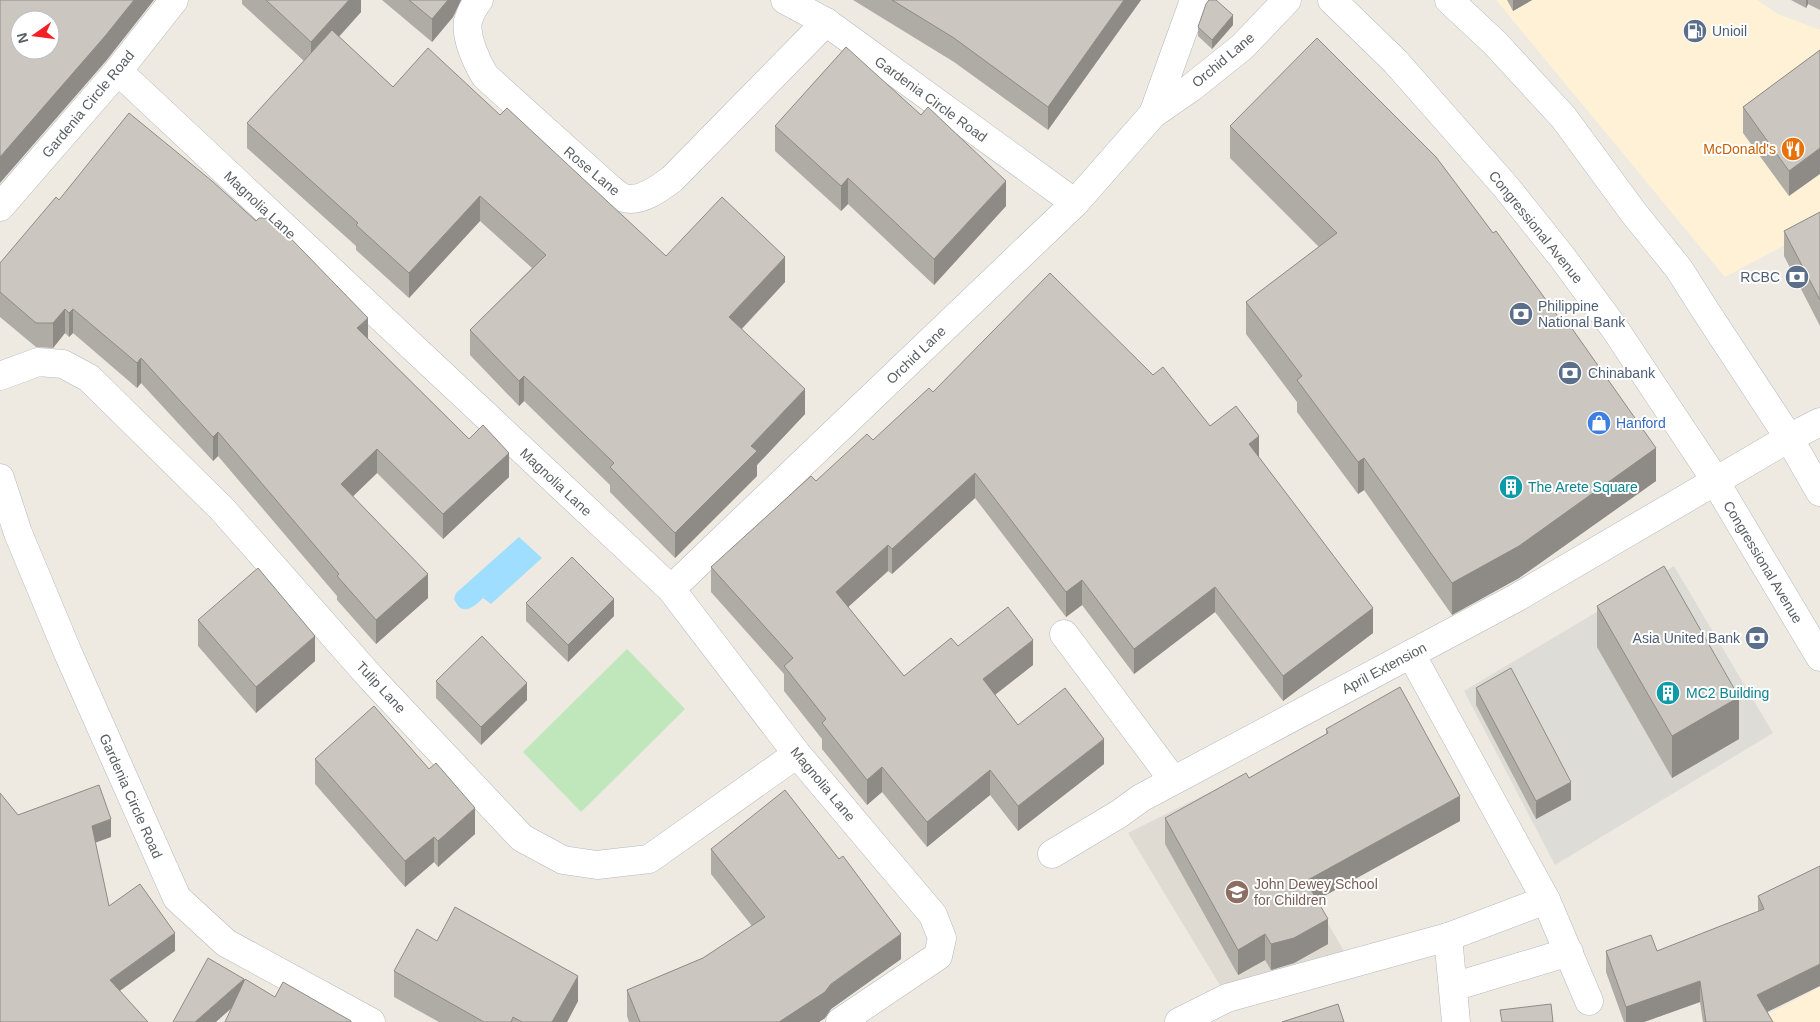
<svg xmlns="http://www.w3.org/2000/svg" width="1820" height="1022" font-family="Helvetica,sans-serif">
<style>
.commercial{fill:#fff1d5}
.industrial{fill:#dedcd6}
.education{fill:#e0dbd2}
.green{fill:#bfe7bb}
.water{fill:#a0deff}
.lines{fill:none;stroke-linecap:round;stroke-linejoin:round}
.street-casing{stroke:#b4b8bd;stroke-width:29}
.secondary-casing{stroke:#b5babf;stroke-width:29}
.street{stroke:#fff;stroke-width:28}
.secondary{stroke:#fff;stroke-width:28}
.wall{fill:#afaba5}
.shaded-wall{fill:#8e8b86}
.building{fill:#cbc7c0;stroke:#8e8b86;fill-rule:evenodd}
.labels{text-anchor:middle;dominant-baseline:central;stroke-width:4;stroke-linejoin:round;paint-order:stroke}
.service-label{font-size:14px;fill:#4e5e75;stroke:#fff;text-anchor:start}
.street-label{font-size:14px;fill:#5a5f63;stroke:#fff}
.food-label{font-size:14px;fill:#c56008;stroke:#fff;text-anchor:end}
.shop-label{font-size:14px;fill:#366cbe;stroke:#fff;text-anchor:start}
.culture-label{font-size:14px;fill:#0d838f;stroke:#fff;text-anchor:start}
.education-label{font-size:14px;fill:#785e54;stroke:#fff;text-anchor:start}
</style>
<rect width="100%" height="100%" fill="#eeeae1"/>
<g class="commercial">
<polygon points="1496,0 1757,0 1778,14 1820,30 1820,226 1725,277"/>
<polygon points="1820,987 1820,1022 1765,1022 1763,1017"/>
</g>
<polygon class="industrial" points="1674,566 1773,733 1555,865 1464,691"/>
<polygon class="education" points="1242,776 1344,951 1224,992 1128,833"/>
<polygon class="green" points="627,649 685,709 581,812 523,752"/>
<path class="water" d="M519,537L542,558L491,604L483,598C473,608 462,617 454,599L456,593Z"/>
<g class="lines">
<g class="street-casing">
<g id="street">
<path d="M479,0C475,5 470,14 468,21C465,37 477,63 485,76L607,186C612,190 618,196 624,198C640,203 660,188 672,179L826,22"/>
<polyline points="785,0 826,22 1075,203"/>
<polyline points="118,71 671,589 797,754 933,915 942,938 938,956 840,1022"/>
<polyline points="1153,114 1192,6 1196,0"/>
<polyline points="0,207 118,71 174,0"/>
<polyline points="0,376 38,362 63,364 89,378 222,509 372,679 522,838 563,860 597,865 649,859 797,754"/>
<polyline points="0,478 18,533 68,653 177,898 226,943 371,1022"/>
<polyline points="671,589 1075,203 1153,114 1192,87 1242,47 1287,0"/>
<polyline points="1064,634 1173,780"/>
<polyline points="1411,654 1546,900 1589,1001"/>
<polyline points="1052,854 1119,814 1141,798 1516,598 1789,438 1820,422"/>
<polyline points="1448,937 1456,1022"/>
<polyline points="1453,987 1569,952"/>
<polyline points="1179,1022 1227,998 1448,937 1546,900"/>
</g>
</g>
<g class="secondary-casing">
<g id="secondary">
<polyline points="1332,0 1395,61 1506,187 1562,257 1615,329 1706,466 1820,657"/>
<polyline points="1449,0 1495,43 1564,118 1633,212 1679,269 1705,310 1789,438 1820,492"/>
</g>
</g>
<use href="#street" class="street"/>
<use href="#secondary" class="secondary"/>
</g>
<g class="wall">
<polygon points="242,0 361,0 361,12 339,37 393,87 500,115 666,256 785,282 742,329 805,414 757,465 757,476 675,558 610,492 610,485 524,401 519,406 470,355 470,330 532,268 480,221 409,298 356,250 356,246 247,148 247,123 304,61 242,4"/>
<polygon points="382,0 461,0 453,17 432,42"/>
<polygon points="853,0 1141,0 1048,130 954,62"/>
<polygon points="1507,0 1532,0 1513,11"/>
<polygon points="1791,0 1820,0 1820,10 1808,4 1806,8"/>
<polygon points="1233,25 1212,49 1198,36 1198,27"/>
<polygon points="1820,50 1789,196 1743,133 1743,107"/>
<polygon points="775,126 1006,206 934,285 848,204 841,211 775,151"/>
<polygon points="1230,126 1656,481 1519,578 1452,615 1364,490 1358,494 1297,412 1297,402 1246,334 1246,302 1319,247 1230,158"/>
<polygon points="59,200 368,339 469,439 509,477 443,539 377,473 353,496 428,598 376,644 337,600 337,596 218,456 213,461 141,383 137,388 73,333 69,337 65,333 53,348 36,347 0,317 0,263"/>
<polygon points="1820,212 1820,326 1784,256 1784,231"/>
<polygon points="1153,375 1210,426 1259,458 1373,633 1283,701 1215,612 1134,674 1082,605 1066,617 975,498 892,574 888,571 848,607 904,676 958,646 1033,665 995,695 1018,725 1104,764 1018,831 990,795 927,847 882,792 867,805 822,749 822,739 784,691 784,674 711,592 711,567 816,481 873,440 933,392"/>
<polygon points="526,603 614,616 568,662 526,621"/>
<polygon points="1597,606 1739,739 1672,778 1597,647"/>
<polygon points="198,620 315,661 256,713 198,646"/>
<polygon points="436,681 527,700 481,745 436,698"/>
<polygon points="1476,688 1571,800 1536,819 1476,705"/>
<polygon points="1326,729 1460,821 1317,900 1328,944 1294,963 1271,970 1265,960 1238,975 1165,844 1165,818 1249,778 1326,734"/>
<polygon points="315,759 475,834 438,867 434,862 405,887 315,784"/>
<polygon points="711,849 901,959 831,1009 825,1018 819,1022 629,1022 627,1016 627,990 703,958 752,926 711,874"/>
<polygon points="1820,866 1767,1012 1773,1022 1703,1022 1700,1002 1644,1022 1624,1022 1606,972 1606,951 1657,951 1758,912 1758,896"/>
<polygon points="437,941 578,1001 567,1022 439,1022 394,997 394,971"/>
</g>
<g class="shaded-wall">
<polygon points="134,0 154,0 106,61 0,183 0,157"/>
<polygon points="349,0 361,0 361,12 311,67 311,42"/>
<polygon points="448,0 461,0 453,17 432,42 432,19"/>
<polygon points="1124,0 1141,0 1048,130 1048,107"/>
<polygon points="1513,0 1532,0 1513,11"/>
<polygon points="1806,0 1808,0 1808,4 1806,8"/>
<polygon points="1233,15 1233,25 1212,49 1212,40"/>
<polygon points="1820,148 1820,174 1789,196 1789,171"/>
<polygon points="848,178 848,204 841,211 841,186"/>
<polygon points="1006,181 1006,206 934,285 934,259"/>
<polygon points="480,196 480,221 409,298 409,273"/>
<polygon points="785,257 785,282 729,342 729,317"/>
<polygon points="65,309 65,333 53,348 53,323"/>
<polygon points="73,309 73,333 69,337 69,313"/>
<polygon points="368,318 368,342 357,328"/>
<polygon points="141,358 141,383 137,388 137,363"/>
<polygon points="524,376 524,401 519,406 519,381"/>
<polygon points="805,389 805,414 757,465 757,476 675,558 675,533 751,446"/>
<polygon points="218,432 218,456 213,461 213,437"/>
<polygon points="1259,436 1259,461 1249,444"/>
<polygon points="1656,448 1656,481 1519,578 1452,615 1452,583"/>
<polygon points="377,449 377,473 341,508 341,484"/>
<polygon points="509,453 509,477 443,539 443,514"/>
<polygon points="1364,458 1364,490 1358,494 1358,462"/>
<polygon points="975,473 975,498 892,574 892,549"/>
<polygon points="888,545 888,571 836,618 836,592"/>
<polygon points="428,574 428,598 376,644 376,620"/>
<polygon points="1082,580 1082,605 1066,617 1066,592"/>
<polygon points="1215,587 1215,612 1134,674 1134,649"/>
<polygon points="614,599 614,616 568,662 568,645"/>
<polygon points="1373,608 1373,633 1283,701 1283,676"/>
<polygon points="315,636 315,661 256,713 256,687"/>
<polygon points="1033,640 1033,665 983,704 983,679"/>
<polygon points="527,683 527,700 481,745 481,727"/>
<polygon points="1739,697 1739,739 1672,778 1672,736"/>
<polygon points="1104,739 1104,764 1018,831 1018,806"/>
<polygon points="882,767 882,792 867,805 867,780"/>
<polygon points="990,770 990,795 927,847 927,822"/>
<polygon points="1571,782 1571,800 1536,819 1536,801"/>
<polygon points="1460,796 1460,821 1306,906 1306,881"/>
<polygon points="475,808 475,834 438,867 438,841"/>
<polygon points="111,819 111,837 92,844 92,826"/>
<polygon points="434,837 434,862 405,887 405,861"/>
<polygon points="1328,919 1328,944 1294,963 1271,970 1271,944"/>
<polygon points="175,933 175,951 110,998 110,980"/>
<polygon points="901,934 901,959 831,1009 825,1018 819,1022 779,1022"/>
<polygon points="1265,934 1265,960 1238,975 1238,950"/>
<polygon points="1820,964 1820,986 1757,1017 1757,995"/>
<polygon points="578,976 578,1001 567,1022 552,1022"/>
<polygon points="244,979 244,997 216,1022 195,1022"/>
<polygon points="1700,981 1700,1002 1644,1022 1626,1022 1626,1007"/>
</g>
<g class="building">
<path d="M0,0H134L106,35L0,157ZM20,20H50V50H20Z"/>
<polygon points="266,0 349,0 311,42"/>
<polygon points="409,0 448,0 432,19"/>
<polygon points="892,0 1124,0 1048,107 954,38"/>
<polygon points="1209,0 1216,0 1233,15 1212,40 1198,27 1206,4"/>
<polygon points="332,30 393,87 428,48 500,115 507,108 666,256 722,197 785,257 729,317 805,389 751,446 757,451 675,533 610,467 614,463 524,376 519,381 470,330 546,255 480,196 409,273 356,225 358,223 247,123"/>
<polygon points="1317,38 1436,157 1493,233 1496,231 1562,322 1566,320 1656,448 1519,546 1452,583 1364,458 1358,462 1297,380 1302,376 1246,302 1337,233 1230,126"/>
<polygon points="846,47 921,115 928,107 1006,181 934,259 848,178 841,186 775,126"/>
<polygon points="1820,50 1820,148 1789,171 1743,107"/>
<polygon points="129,113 212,181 256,221 259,218 271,218 368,318 357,328 469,439 483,425 509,453 443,514 377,449 341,484 428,574 376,620 337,576 339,574 218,432 213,437 141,358 137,363 73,309 69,313 65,309 53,323 36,323 0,292 0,263 56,197 59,200"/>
<polygon points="1820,212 1820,300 1784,231"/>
<polygon points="1050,273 1153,375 1163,367 1210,426 1236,406 1259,436 1249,444 1373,608 1283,676 1215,587 1134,649 1082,580 1066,592 975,473 892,549 888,545 836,592 904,676 951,638 958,646 1008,607 1033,640 983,679 1018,725 1065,688 1104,739 1018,806 990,770 927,822 882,767 867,780 822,723 826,719 784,666 793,658 711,567 811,476 816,481 867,434 873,440 929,388 933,392"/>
<polygon points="572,557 614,599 568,645 526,603"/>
<polygon points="1664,566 1739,697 1672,736 1597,606"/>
<polygon points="258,568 315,636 256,687 198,620"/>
<polygon points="482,636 527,683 481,727 436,681"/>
<polygon points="1511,668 1571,782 1536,801 1476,688"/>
<polygon points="1400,687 1460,796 1306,881 1328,919 1294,938 1271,944 1265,934 1238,950 1165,818 1246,773 1249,778 1328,733 1326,729"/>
<polygon points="374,706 429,769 436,763 475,808 438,841 434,837 405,861 315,759"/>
<polygon points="99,785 111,819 92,826 109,906 140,884 175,933 110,980 148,1022 0,1022 0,793 18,815"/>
<polygon points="785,790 839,859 843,856 901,934 831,984 825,992 779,1022 640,1022 627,990 703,958 765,917 711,849"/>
<polygon points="1820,866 1820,964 1757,995 1773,1022 1706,1022 1700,981 1626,1007 1606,951 1651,935 1657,951 1764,909 1758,896"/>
<polygon points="455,907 578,976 552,1022 522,1022 513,1017 511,1022 484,1022 394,971 417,929 437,941"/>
<polygon points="208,958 244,979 195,1022 173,1022"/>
<polygon points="245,979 275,997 283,982 351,1021 351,1022 225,1022"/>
<polygon points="1338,1004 1344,1022 1282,1022"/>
<polygon points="1551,1004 1553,1022 1502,1022 1500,1010"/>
</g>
<defs>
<g id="fuel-disc" transform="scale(1.25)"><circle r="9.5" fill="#5c6f8a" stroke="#fff"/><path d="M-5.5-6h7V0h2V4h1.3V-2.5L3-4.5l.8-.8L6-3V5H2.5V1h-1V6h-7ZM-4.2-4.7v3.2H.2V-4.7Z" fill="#fff"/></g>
<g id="restaurant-disc" transform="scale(1.25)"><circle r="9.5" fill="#e8710a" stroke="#fff"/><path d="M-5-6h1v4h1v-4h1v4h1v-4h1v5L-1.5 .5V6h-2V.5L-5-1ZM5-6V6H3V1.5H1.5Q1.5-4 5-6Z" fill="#fff"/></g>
<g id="bank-disc" transform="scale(1.25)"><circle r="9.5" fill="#5c6f8a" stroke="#fff"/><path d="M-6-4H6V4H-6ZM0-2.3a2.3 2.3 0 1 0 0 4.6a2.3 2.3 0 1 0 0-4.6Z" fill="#fff"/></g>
<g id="shop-disc" transform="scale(1.25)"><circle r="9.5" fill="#3f7fe0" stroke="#fff"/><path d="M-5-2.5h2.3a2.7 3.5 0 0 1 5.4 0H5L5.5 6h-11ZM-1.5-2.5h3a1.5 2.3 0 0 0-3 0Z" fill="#fff"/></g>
<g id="building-disc" transform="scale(1.25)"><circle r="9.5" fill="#0f9aa8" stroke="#fff"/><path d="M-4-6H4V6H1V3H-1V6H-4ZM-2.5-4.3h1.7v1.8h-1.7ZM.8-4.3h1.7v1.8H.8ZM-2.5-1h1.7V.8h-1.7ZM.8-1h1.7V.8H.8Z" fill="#fff"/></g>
<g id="school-disc" transform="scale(1.25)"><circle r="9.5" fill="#8d6e63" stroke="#fff"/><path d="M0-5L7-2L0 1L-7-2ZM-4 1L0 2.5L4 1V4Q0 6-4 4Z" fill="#fff"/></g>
</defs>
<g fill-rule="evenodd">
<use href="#fuel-disc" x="1695" y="31"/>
<use href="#restaurant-disc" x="1793" y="149"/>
<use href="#bank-disc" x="1797" y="277"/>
<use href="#bank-disc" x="1521" y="314"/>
<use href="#bank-disc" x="1570" y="373"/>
<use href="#shop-disc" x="1599" y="423"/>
<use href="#building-disc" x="1511" y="487"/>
<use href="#bank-disc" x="1757" y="638"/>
<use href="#building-disc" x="1668" y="693"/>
<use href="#school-disc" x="1237" y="892"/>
</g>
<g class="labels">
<g class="service-label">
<text x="1712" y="31">Unioil</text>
<text x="1780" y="277" text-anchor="end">RCBC</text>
<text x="1538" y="306">Philippine<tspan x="1538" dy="16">National Bank</tspan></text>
<text x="1588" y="373">Chinabank</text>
<text x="1740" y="638" text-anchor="end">Asia United Bank</text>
</g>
<g class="street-label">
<text transform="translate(1223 60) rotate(-40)">Orchid Lane</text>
<text transform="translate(931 99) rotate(36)">Gardenia Circle Road</text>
<text transform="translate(88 104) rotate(-50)">Gardenia Circle Road</text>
<text transform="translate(592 171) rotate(40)">Rose Lane</text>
<text transform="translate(260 205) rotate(43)">Magnolia Lane</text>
<text transform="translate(1536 227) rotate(51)">Congressional Avenue</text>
<text transform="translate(916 355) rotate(-44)">Orchid Lane</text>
<text transform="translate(556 482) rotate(43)">Magnolia Lane</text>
<text transform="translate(1763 562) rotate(59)">Congressional Avenue</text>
<text transform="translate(1384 668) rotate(-28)">April Extension</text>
<text transform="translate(381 687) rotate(47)">Tulip Lane</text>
<text transform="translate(823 784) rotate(50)">Magnolia Lane</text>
<text transform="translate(131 796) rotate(66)">Gardenia Circle Road</text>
</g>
<g class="food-label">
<text x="1776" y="149">McDonald's</text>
</g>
<g class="shop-label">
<text x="1616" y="423">Hanford</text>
</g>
<g class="culture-label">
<text x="1528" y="487">The Arete Square</text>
<text x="1686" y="693">MC2 Building</text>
</g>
<g class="education-label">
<text x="1254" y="884">John Dewey School<tspan x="1254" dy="16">for Children</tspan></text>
</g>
</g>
<g transform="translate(35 35) rotate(256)"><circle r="24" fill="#ffffff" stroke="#bdbfc1"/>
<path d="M0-4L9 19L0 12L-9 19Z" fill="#f42124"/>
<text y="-8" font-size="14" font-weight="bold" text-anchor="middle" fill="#5a5f63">N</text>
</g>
</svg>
